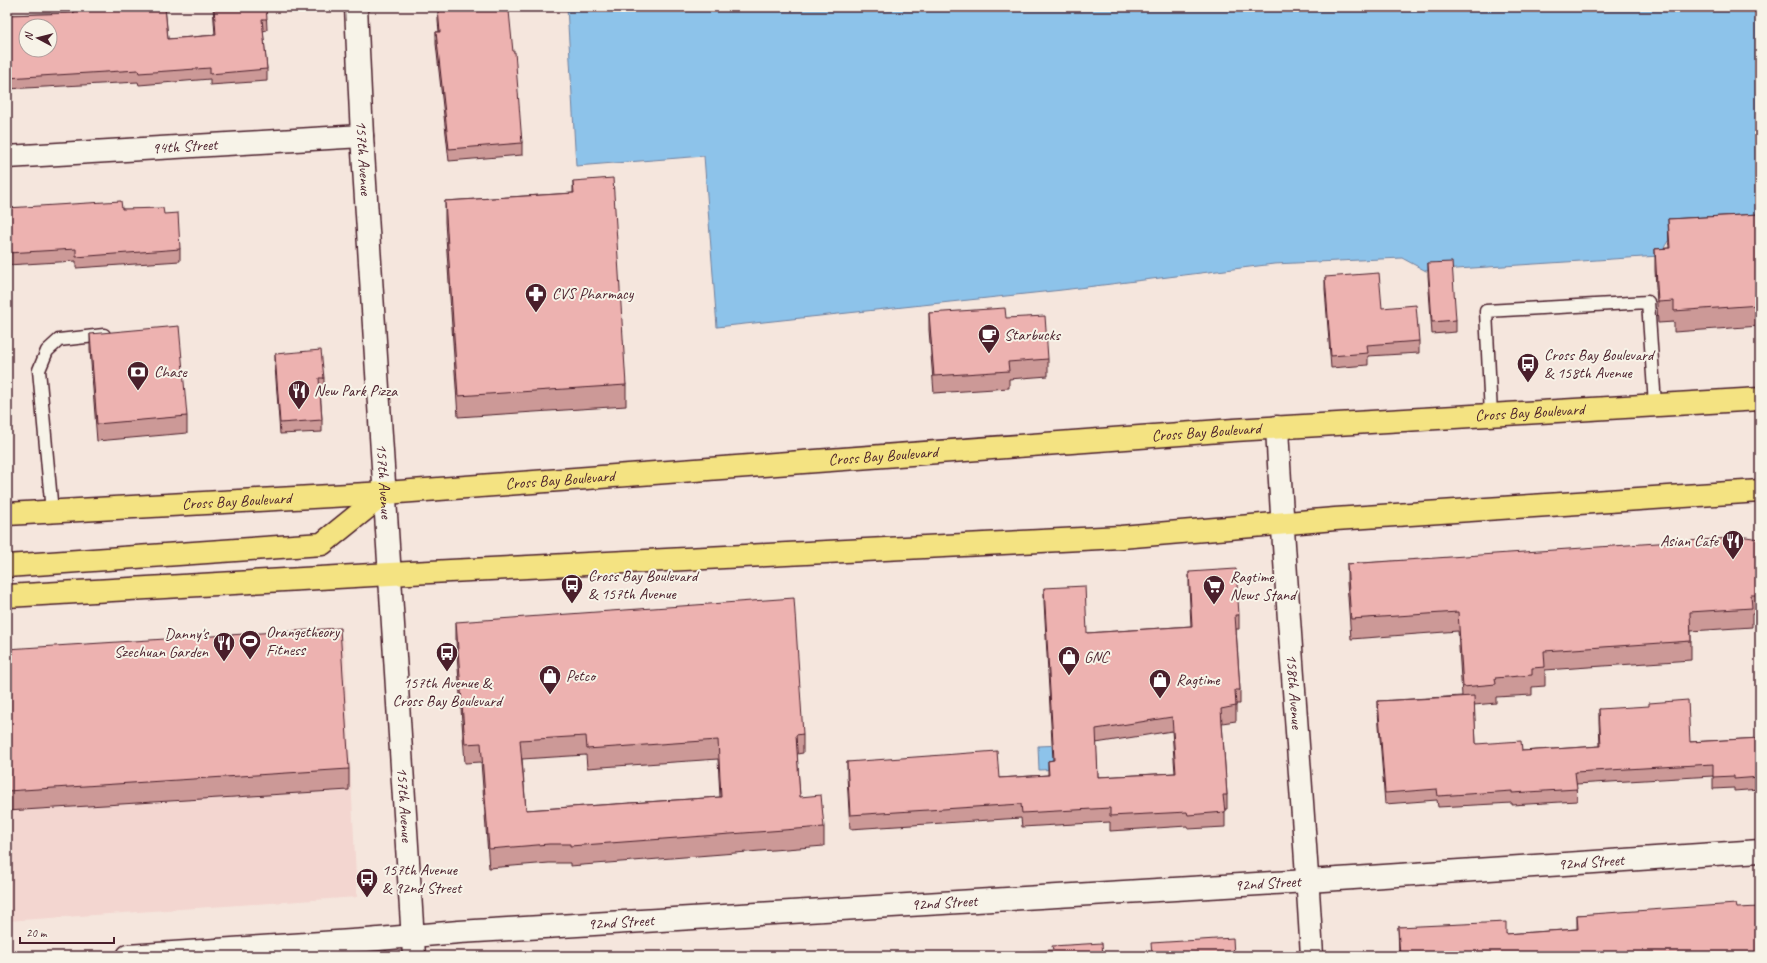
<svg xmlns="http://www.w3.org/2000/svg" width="1767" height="963" font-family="Caveat,sans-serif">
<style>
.built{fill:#f3d6d0}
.water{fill:#8dc3ea;stroke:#72819e}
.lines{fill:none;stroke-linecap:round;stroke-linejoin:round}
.service-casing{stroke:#4a1f2b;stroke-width:15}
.minor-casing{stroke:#4a1f2b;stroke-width:25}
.primary-casing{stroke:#4a1f2b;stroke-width:25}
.service{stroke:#f7f3e8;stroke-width:12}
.minor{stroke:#f7f3e8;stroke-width:22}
.primary{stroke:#f4e382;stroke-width:22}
.wall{fill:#cc9997;stroke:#4a1f2b;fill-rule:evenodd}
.building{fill:#edb2b0;stroke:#4a1f2b;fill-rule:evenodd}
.labels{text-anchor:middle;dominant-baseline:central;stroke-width:4;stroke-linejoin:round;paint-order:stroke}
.street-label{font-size:16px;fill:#4a1f2b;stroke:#f7f3e8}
.poi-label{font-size:16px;fill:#4a1f2b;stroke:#f7f3e8;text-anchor:start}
</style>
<rect width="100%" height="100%" fill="#f5e6dd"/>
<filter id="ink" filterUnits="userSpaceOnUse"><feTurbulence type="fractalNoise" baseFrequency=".025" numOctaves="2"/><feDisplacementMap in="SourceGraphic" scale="8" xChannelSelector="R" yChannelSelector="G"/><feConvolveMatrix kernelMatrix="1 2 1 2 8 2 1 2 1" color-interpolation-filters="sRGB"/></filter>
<g filter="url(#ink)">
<polygon class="built" points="344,640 357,897 7,921 7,663"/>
<g class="water">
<polygon points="567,7 1760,7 1760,235 1668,241 1659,256 1426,271 1402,258 1274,264 1062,290 717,327 704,156 576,166"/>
<polygon points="1086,744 1087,768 1039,770 1038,746"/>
</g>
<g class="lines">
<g class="service-casing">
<g id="service">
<polyline points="1491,415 1486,311 1648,302 1655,405"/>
<polyline points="52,512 39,370 47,351 59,340 104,335"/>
</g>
</g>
<g class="minor-casing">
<g id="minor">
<path id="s1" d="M356,7L362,136L414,956"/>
<path id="s2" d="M7,157L362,136"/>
<path id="s3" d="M1277,427C1286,604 1302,780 1312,956"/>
<path id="s4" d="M128,956L367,940L459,932L1308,881L1760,851"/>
</g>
</g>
<g class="primary-casing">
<g id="primary">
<path id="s5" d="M7,514L385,493L1234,430L1760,399"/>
<polyline points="7,566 322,544 385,493"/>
<polyline points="7,596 390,574 1121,537 1335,519 1760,491"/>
</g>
</g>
<use href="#service" class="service"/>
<use href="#minor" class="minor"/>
<use href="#primary" class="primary"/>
</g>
<g class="wall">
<polygon points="73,7 165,7 168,39 215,35 213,7 266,7 267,30 263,31 267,69 267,81 210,85 210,79 139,85 138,82 7,89 7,15 73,13"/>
<polygon points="439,7 505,7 522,143 522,155 449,161 436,44 436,32 439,32 438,21 438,9 439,9"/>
<polygon points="573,181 626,385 626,406 458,417 445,222 445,201 573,193"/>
<polygon points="7,208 122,209 164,214 180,249 180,261 76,268 76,261 7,265"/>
<polygon points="1760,214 1760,326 1674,332 1674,322 1658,323 1655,270 1655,249 1669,248 1668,219"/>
<polygon points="1428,263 1456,320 1456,332 1432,334 1428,275"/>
<polygon points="1325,277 1382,308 1419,341 1419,353 1368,356 1368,365 1331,368 1325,289"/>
<polygon points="929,313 1006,318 1048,359 1048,376 1009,379 1009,388 934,393 929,330"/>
<polygon points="90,334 187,416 187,433 97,441 90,350"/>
<polygon points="275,354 324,378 324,389 320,389 322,420 322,432 280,434 275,366"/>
<polygon points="1760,539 1760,614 1752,614 1752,627 1691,631 1691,660 1545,670 1545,686 1532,687 1532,695 1496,697 1496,703 1474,705 1476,744 1522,751 1600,746 1599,721 1599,709 1690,742 1760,738 1760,789 1734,791 1734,788 1713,789 1713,776 1576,784 1577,801 1512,805 1512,803 1438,807 1437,800 1385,804 1378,712 1378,701 1462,696 1458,631 1351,639 1347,583 1347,564"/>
<path d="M1189,572L1239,615V629H1236L1240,690V704H1236V721L1222,723L1227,795V809H1225V827L1188,829L1187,826L1110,831V822L1022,827L1021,818L850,829L847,776V762L999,778L1048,775V761L1053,760L1044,602V588L1087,633L1191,626L1189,586ZM1172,731L1175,773L1098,777L1096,743Z"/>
<path d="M456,622L803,734V753L797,754L800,797L824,827V846L570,866V863H549L489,868L481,762L465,763L456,641ZM586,755L587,768L718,759L720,797L526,810L522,759Z"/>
<polygon points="7,649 349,769 349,790 7,811"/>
<polygon points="1737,908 1760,956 1399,956 1398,927 1506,934 1577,929 1577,915"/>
</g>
<g class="building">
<path d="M74,7H165L168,39L216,35L214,7H266L267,19H262L267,69L210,74V68L139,73L138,70L7,78V15L74,13ZM26,26H50V50H26Z"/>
<polygon points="440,7 505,7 509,11 513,52 515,52 522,143 449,149 436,32 440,32 438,9 440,9"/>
<polygon points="613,178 626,385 458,396 445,201 574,193 573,181"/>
<polygon points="121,201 122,209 163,208 164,214 178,213 180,249 76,257 76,249 7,253 7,208"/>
<polygon points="1760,214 1760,305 1674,311 1674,301 1658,302 1655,249 1670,248 1668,219"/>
<polygon points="1452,262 1456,320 1432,322 1428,263"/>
<polygon points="1379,273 1382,308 1416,305 1419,341 1367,345 1368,353 1331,356 1325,277"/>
<polygon points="1005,308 1006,318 1045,316 1048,359 1008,362 1009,371 934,376 929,313"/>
<polygon points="179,326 187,416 97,424 90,334"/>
<polygon points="321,350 324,378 319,378 322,420 280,423 275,354"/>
<polygon points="1746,537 1760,539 1760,595 1751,595 1752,608 1690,612 1691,641 1544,651 1545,667 1532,668 1532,675 1495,678 1496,684 1463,687 1458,612 1351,619 1347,564"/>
<path d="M1236,569L1239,615H1235L1240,690H1235L1236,706L1221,709L1227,795H1223L1225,812L1188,815L1187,812L1110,816V808L1022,813L1021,804L850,815L847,762L997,751L999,778L1049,775L1048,761L1054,760L1044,588L1085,586L1087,633L1192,626L1189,572ZM1172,717L1176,773L1098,777L1096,729Z"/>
<path d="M794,598L803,734L796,735L800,797L821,795L824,827L570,846V844H549L489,849L481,743L465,744L456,622ZM586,736L587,749L718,740L721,797L526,810L520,740Z"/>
<polygon points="340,628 349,769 7,791 7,649"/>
<polygon points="1474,696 1476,744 1521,741 1522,751 1601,746 1599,709 1649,706 1649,703 1688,700 1690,742 1760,738 1760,777 1734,779 1734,776 1713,777 1713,764 1575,772 1577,789 1512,793 1512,791 1438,796 1437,789 1385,793 1378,701"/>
<polygon points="1736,904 1737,908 1760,907 1760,956 1400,956 1398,927 1506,922 1506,934 1578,929 1577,915"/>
<polygon points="1233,938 1234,956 1152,956 1151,943"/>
<polygon points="1102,943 1103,956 950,956 1053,950 1052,946"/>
</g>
</g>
<defs>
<g id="pharmacy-pin" transform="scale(1.15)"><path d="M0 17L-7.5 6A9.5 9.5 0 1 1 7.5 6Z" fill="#4a1f2b" stroke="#f7f3e8"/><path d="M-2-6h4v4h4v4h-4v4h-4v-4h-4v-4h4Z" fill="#fff"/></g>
<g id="cafe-pin" transform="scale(1.15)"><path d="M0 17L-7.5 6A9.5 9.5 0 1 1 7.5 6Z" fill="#4a1f2b" stroke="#f7f3e8"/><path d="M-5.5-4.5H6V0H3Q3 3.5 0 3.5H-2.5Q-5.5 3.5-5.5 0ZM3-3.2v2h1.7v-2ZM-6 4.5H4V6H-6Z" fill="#fff"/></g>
<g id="bus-pin" transform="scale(1.15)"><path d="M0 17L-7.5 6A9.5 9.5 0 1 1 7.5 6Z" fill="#4a1f2b" stroke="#f7f3e8"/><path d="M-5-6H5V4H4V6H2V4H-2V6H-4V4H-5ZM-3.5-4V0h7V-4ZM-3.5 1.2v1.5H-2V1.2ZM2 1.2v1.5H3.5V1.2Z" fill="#fff"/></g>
<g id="bank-pin" transform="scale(1.15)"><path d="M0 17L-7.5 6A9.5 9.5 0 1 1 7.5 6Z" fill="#4a1f2b" stroke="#f7f3e8"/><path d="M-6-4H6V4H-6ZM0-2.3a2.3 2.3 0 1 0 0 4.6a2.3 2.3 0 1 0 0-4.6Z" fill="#fff"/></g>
<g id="restaurant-pin" transform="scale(1.15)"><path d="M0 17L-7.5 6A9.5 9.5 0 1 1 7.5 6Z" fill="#4a1f2b" stroke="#f7f3e8"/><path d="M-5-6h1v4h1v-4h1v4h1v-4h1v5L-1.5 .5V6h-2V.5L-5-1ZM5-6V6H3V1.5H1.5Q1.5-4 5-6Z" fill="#fff"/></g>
<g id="supermarket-pin" transform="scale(1.15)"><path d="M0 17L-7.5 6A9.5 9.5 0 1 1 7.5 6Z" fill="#4a1f2b" stroke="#f7f3e8"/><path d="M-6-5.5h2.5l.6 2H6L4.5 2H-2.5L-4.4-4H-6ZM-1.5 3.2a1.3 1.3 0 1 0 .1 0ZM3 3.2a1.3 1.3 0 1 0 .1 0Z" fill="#fff"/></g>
<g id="stadium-pin" transform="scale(1.15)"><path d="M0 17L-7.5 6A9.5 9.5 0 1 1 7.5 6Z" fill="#4a1f2b" stroke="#f7f3e8"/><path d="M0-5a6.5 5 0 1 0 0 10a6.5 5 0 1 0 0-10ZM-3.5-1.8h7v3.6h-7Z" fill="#fff"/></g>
<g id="shop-pin" transform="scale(1.15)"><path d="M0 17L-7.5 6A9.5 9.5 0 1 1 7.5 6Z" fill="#4a1f2b" stroke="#f7f3e8"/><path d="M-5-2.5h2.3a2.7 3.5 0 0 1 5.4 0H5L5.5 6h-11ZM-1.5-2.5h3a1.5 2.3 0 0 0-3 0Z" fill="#fff"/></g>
</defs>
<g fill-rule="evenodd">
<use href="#pharmacy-pin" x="536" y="294"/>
<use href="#cafe-pin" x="989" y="335"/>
<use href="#bus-pin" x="1528" y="364"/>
<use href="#bank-pin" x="138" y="372"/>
<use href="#restaurant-pin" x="299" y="391"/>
<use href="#restaurant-pin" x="1733" y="541"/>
<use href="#bus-pin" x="572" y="585"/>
<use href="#supermarket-pin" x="1214" y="586"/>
<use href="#stadium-pin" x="250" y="641"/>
<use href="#restaurant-pin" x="224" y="643"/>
<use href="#bus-pin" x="447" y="653"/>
<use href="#shop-pin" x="1069" y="657"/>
<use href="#shop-pin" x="550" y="676"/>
<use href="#shop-pin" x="1160" y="680"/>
<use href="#bus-pin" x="367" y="879"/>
</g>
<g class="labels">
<g class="street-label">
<text stroke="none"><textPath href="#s2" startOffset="178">94th Street</textPath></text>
<text stroke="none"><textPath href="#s1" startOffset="151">157th Avenue</textPath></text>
<text stroke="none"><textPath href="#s5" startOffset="1526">Cross Bay Boulevard</textPath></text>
<text stroke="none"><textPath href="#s5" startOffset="1202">Cross Bay Boulevard</textPath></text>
<text stroke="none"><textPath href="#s5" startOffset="878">Cross Bay Boulevard</textPath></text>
<text stroke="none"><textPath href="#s5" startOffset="554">Cross Bay Boulevard</textPath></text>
<text stroke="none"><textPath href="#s1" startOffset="475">157th Avenue</textPath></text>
<text stroke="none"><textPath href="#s5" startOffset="230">Cross Bay Boulevard</textPath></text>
<text stroke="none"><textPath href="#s3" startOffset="265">158th Avenue</textPath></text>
<text stroke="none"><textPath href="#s1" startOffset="799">157th Avenue</textPath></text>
<text stroke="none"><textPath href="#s4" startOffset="1466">92nd Street</textPath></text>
<text stroke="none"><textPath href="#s4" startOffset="1142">92nd Street</textPath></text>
<text stroke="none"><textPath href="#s4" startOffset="818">92nd Street</textPath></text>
<text stroke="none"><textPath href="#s4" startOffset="494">92nd Street</textPath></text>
</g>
<g class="poi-label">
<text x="552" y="294">CVS Pharmacy</text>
<text x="1004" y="335">Starbucks</text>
<text x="1544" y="355">Cross Bay Boulevard<tspan x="1544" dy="18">&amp; 158th Avenue</tspan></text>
<text x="154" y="372">Chase</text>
<text x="314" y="391">New Park Pizza</text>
<text x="1718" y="541" text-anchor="end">Asian Cafe</text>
<text x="588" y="576">Cross Bay Boulevard<tspan x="588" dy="18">&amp; 157th Avenue</tspan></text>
<text x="1230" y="577">Ragtime<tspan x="1230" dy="18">News Stand</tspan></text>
<text x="266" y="632">Orangetheory<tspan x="266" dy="18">Fitness</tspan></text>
<text x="208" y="634" text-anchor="end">Danny's<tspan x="208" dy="18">Szechuan Garden</tspan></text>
<text x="1084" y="657">GNC</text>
<text x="566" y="676">Petco</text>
<text x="1176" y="680">Ragtime</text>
<text x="447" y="683" text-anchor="middle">157th Avenue &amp;<tspan x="447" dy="18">Cross Bay Boulevard</tspan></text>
<text x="382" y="870">157th Avenue<tspan x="382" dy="18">&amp; 92nd Street</tspan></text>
</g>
</g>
<rect width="1767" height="963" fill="none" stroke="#f7f3e8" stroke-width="24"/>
<rect x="12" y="12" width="1743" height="939" fill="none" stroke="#4a1f2b" stroke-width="1.5" filter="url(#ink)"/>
<g transform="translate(38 38) rotate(277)"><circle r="19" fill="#f7f3e8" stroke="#b29e9c"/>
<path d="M0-3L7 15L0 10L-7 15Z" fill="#4a1f2b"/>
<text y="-6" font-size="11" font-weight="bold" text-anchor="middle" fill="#4a1f2b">N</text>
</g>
<path d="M20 937v6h94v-6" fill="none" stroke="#4a1f2b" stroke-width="2"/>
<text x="26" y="937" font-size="12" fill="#4a1f2b" stroke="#f7f3e8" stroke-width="3" paint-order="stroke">20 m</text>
</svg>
